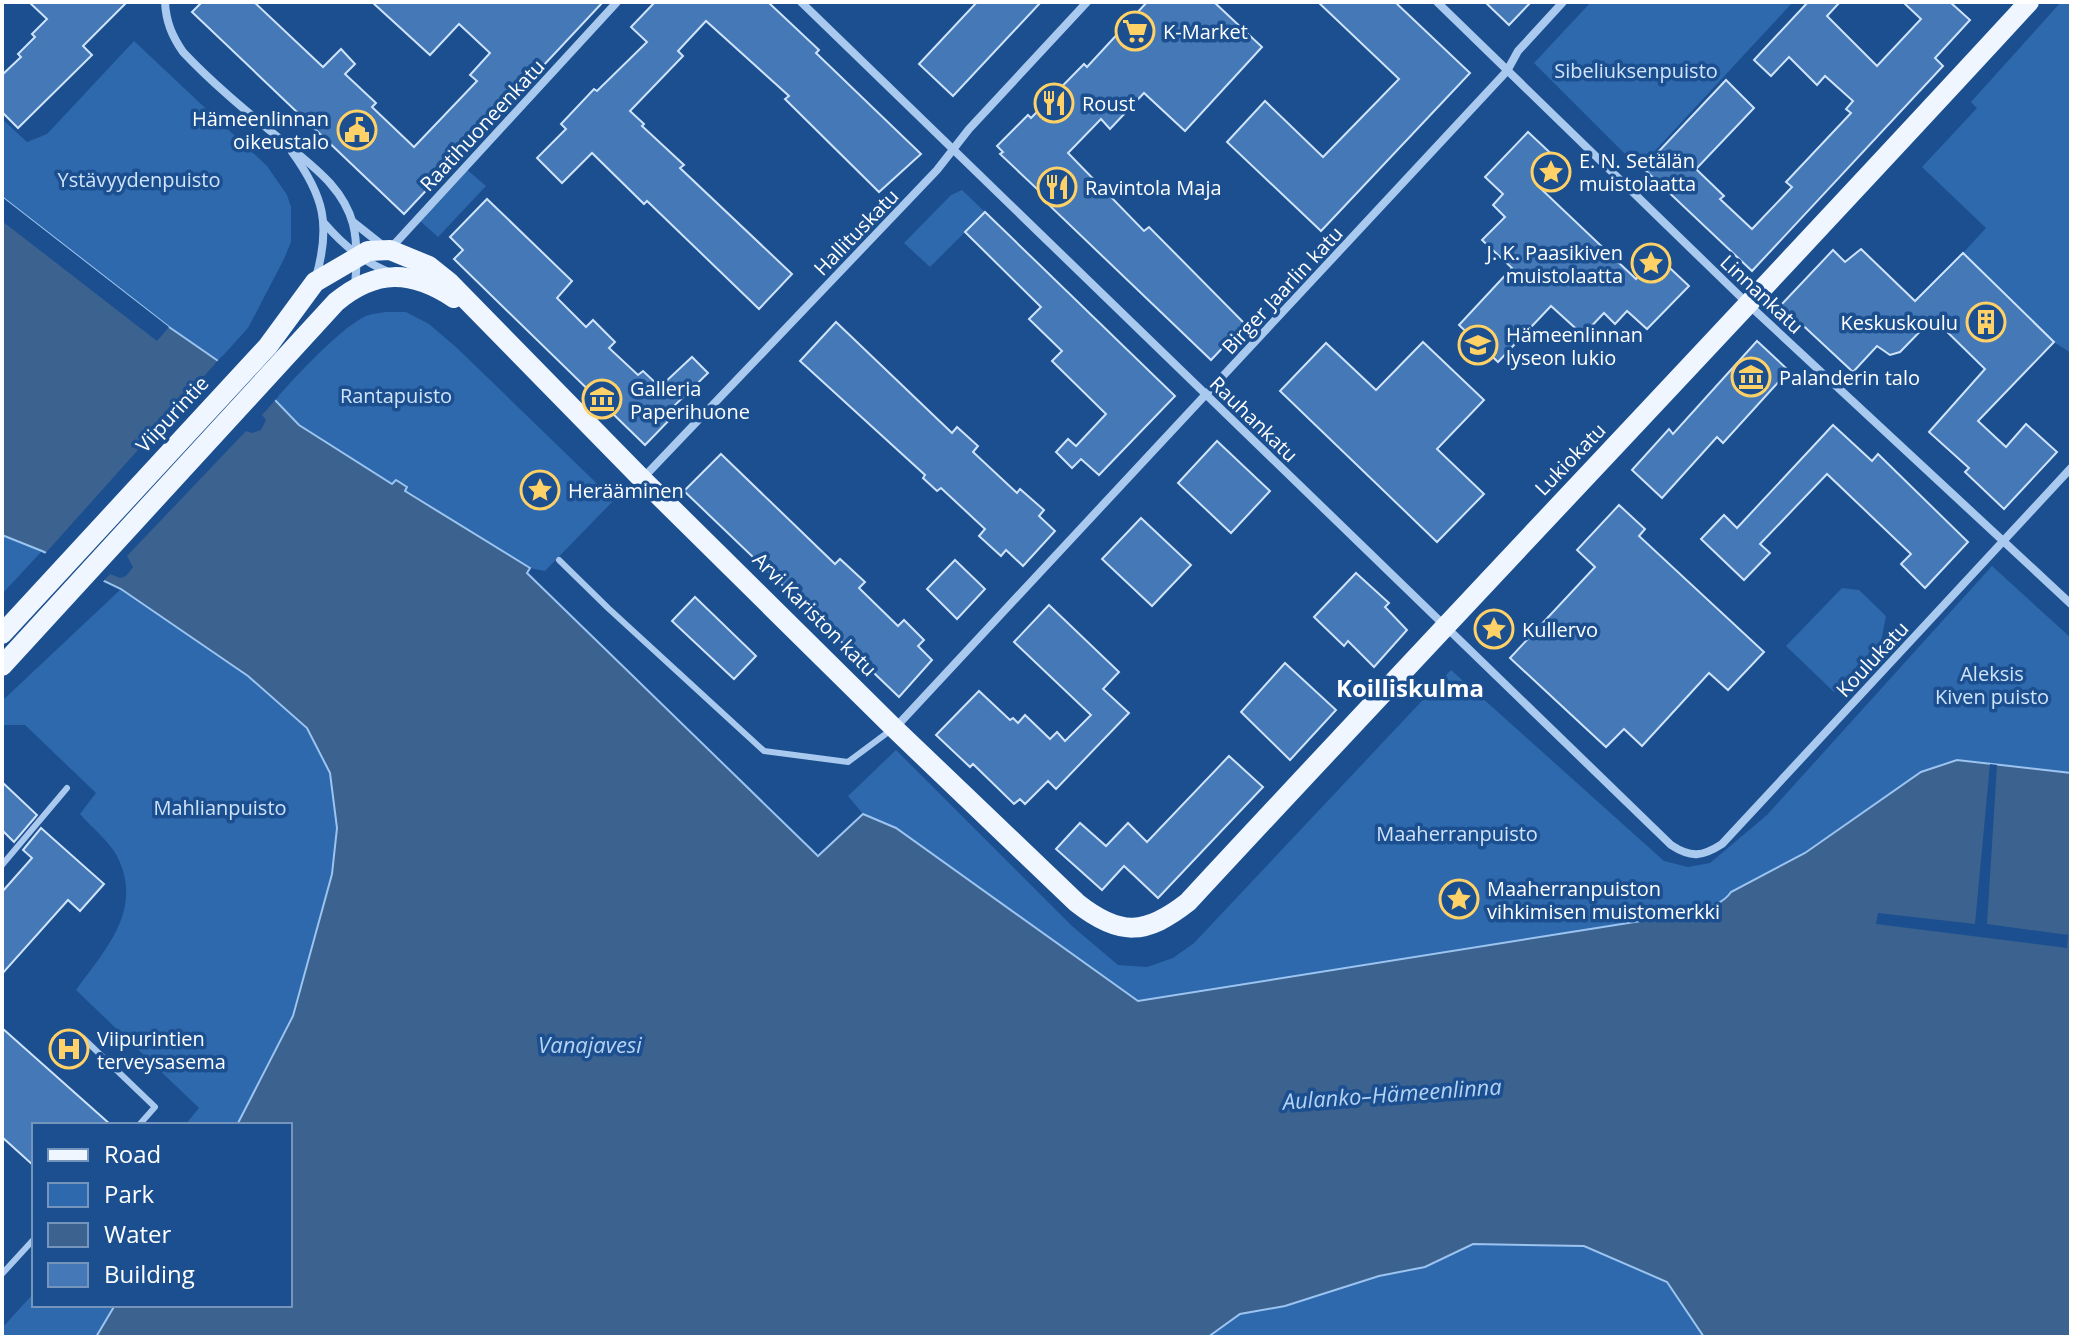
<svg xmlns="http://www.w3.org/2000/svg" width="2073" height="1339" font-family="'Open Sans',sans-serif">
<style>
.green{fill:#2e69ad}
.water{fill:#3c6290;stroke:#9cc4f0;stroke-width:2}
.pier{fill:#1b4f8f}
.building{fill:#4478b7;stroke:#cfe3fa;stroke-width:2}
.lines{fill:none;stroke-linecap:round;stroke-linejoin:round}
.service{stroke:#a9c9ee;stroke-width:6}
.minor{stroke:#a9c9ee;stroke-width:8}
.primary{stroke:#f0f6ff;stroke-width:20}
.labels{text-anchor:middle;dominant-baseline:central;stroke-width:7;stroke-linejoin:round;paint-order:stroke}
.poi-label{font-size:20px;fill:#fff;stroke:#1b4f8f;text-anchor:start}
.park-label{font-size:20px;fill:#cfe3fa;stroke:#1b4f8f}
.street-label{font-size:20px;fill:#fff;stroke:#1b4f8f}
.water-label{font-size:22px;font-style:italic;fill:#b5d3f5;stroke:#1b4f8f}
.quarter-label{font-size:24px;font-weight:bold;fill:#fff;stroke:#1b4f8f}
</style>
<rect width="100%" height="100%" fill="#1b4f8f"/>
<g class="green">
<polygon points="1591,2 1793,2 1639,168 1534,63"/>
<polygon points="2061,2 2071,2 2071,353 2054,342 1963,253 1986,228 1922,167 1977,108 1971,102"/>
<polygon points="134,41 267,166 287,195 291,207 291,242 284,259 248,328 219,360 169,327 2,197 2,119 27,142 47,134"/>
<polygon points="465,168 486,186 438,237 418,219"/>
<polygon points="962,190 985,212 930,267 904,243 951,195"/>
<path d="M385,312H406L429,324L457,348L614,500L545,571L530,568L404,491L395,480L392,484L299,425L275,400C293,379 341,327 366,316C371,314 379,313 385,312Z"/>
<polygon points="2,535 42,551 2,594"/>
<path d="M1992,566L2071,638V773L1957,760L1941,764L1805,853L1732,892C1721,907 1701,908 1685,914L1138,1001L896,828L863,814L848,796L896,750L1072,926L1118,965L1147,967L1173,958L1194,943L1451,670L1664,861L1688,867L1710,863L1767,815Z"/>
<polygon points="1842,588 1859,590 1886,616 1881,642 1834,692 1786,646"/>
<path d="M121,589L248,676L307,728L330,773L337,828L332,874L293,1016L237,1125H185L199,1108L76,990C106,949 144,909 117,856C109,841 91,827 80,814L96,793L25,725H2V701Z"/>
<polygon points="1472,1244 1584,1246 1667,1282 1704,1337 1208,1337 1240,1314 1285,1306 1379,1276 1425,1267"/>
<polygon points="34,1293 34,1305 115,1305 96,1337 2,1337 2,1328"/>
</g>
<path class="water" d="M2,197L169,327L275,400L299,425L392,484L396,480L407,487L405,491L530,568L527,573L818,856L863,814L896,828L1138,1001L1685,914C1701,908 1721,907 1731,892L1805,853L1921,772L1957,760L2071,773V1337H1704L1667,1282L1584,1246L1473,1244L1425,1267L1379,1276L1285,1306L1240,1314L1208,1337H96L115,1305H290V1125H237L293,1016L332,874L337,828L330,773L307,728L248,676L121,589L42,551L2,535Z"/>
<g class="pier">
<polygon points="2,197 106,278 169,327 157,341 2,221"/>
<polygon points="222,356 278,397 262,415 266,420 261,430 252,433 246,431 127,556 133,567 126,576 120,578 110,574 101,584 43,556"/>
<polygon points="1990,764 1997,765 1987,924 2068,935 2067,948 1876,924 1878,913 1975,924"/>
</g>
<g class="building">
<polygon points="29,2 127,2 83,46 92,55 18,128 2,112 2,75 21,57 18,54 35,37 32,34 47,19"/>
<polygon points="202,2 254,2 323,67 341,49 355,64 345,74 376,103 372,107 414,147 477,81 470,75 490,53 459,24 430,55 372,2 603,2 404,214 192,12"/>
<polygon points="655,2 768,2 819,50 816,53 921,154 879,192 785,99 789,96 706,21 678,51 683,56 630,111 644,124 642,126 684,165 680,168 792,274 759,309 647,201 644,204 592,153 562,183 537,158 566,129 561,124 594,89 597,91 647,42 631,27"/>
<polygon points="977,2 1041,2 953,96 919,64"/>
<polygon points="1147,2 1214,2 1262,47 1185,131 1144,93 1110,129 1101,119 1068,153 1144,231 1149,227 1245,324 1211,360 1049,205 1052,203 1000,154 1003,152 997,146 1028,115 1031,118 1084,64 1087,67"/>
<polygon points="1318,2 1395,2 1470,73 1321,231 1227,142 1265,101 1323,157 1399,79"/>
<polygon points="1485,2 1531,2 1509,25"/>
<polygon points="1808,2 1840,2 1827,16 1877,66 1921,19 1903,2 1950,2 1970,20 1935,58 1943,66 1752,271 1643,168 1726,80 1754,108 1696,169 1724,196 1720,199 1752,229 1792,187 1786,182 1851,113 1846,109 1853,101 1825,76 1817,85 1789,57 1771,76 1754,60"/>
<polygon points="1528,132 1560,162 1538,186 1636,279 1657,256 1689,286 1647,329 1627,311 1615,324 1604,313 1583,335 1551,306 1498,362 1459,325 1512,268 1482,240 1505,217 1493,205 1503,194 1485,177"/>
<polygon points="487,199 572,281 557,298 586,327 593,320 615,342 609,348 638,375 643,371 660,387 692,357 708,373 674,406 678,411 645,445 454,259 463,250 450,237"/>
<polygon points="985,212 1175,396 1099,475 1081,459 1072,468 1056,452 1068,439 1076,446 1106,414 1052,361 1062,351 1029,319 1041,307 965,232"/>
<polygon points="1861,249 1915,301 1963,253 2054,342 1978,421 2006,447 2026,424 2057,452 2004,509 1965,472 1969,468 1929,432 1985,369 1933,318 1900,352 1890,355 1877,346 1853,372 1781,305 1833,250 1845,262"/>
<polygon points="836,322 952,433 957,427 978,446 973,452 1017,493 1020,489 1044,510 1039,516 1055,531 1023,566 1006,550 1001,556 979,536 985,529 941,488 937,491 923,478 925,475 800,361"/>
<polygon points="1757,341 1787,369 1781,376 1782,378 1723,443 1717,437 1662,498 1632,470 1669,429 1673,434"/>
<polygon points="1423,342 1484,400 1437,449 1484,494 1437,542 1280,391 1326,343 1376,390"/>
<polygon points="1833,425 1872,461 1878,454 1968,542 1925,588 1901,564 1911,554 1827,474 1760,544 1770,553 1744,580 1701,539 1724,515 1737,528"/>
<polygon points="1217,441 1270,491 1231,533 1178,483"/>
<polygon points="721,454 835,564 840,559 865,582 859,588 898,626 904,620 924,640 918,646 932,660 899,697 684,491"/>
<polygon points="1619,505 1645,529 1639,536 1764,652 1728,690 1709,673 1642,746 1624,729 1606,747 1510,658 1595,567 1577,550"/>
<polygon points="1141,518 1191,565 1152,606 1102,559"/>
<polygon points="955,560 985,589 957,619 927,589"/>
<polygon points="1356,573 1389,603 1385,607 1407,630 1374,667 1348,641 1344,646 1314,617"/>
<polygon points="695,597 756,656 734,679 672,621"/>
<polygon points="1049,605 1119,672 1103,689 1129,713 1056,789 1048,781 1025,804 1020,799 1014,804 973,764 970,767 936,735 979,691 1010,720 1013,718 1018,723 1025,715 1050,739 1057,732 1065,741 1091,715 1014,642"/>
<polygon points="1285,663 1336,710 1290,760 1241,712"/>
<polygon points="1229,756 1263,787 1158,898 1124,866 1102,890 1056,849 1080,823 1106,846 1128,823 1147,842"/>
<polygon points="2,782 37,815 14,842 2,830"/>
<polygon points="41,828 104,884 80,911 68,900 2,974 2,892 32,858 23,850"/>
<polygon points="2,1028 111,1125 34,1125 34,1166 2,1137"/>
</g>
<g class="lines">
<g class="service">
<polyline points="559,560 608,608 764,751 848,762 891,730"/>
<polyline points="2,865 67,788"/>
<polyline points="83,1038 155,1107 139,1125"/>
<polyline points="2,1274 34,1239"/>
</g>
<g class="minor">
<path d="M165,2C166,22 172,36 183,52C214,85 251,115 286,144C312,166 343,187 353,224C358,244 357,265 355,286"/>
<path d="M801,2L1671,845C1691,858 1702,857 1722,844L2071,468"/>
<polyline points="1437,2 1749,305 2071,604"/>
<path d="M292,152C324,196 331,225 316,277"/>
<polyline points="353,222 382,245"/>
<path d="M325,224C344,246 363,261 390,273"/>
<polyline points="390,249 617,2"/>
<polyline points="643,478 937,170 969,129 1087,2"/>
<polyline points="895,728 1507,71 1518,51 1563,2"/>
</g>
<g class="primary">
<path d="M2,634L268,346L315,282L368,251L390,250L429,266L449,282L642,479L894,728L1077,903C1120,937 1146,935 1188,902C1467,601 1751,304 2029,2"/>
<path d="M2,666L336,302C376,269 411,270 454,298"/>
</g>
</g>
<defs>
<g id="supermarket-ring" transform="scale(2)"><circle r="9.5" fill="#1b4f8f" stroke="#ffd166" stroke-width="1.5"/><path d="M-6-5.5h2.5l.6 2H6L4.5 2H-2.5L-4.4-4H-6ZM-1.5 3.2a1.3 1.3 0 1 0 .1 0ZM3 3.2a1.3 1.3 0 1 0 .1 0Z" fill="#ffd166"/></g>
<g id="restaurant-ring" transform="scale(2)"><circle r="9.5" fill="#1b4f8f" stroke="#ffd166" stroke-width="1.5"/><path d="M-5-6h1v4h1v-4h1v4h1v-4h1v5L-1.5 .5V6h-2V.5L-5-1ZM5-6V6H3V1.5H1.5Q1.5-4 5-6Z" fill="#ffd166"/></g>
<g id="civic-ring" transform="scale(2)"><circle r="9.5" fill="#1b4f8f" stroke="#ffd166" stroke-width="1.5"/><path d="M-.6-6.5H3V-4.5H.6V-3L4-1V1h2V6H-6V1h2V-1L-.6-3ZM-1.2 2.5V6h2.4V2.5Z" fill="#ffd166"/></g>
<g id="sight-ring" transform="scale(2)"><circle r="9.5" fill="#1b4f8f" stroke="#ffd166" stroke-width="1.5"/><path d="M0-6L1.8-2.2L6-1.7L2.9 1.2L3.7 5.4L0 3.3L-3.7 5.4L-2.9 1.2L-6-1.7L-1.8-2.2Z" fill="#ffd166"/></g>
<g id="building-ring" transform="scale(2)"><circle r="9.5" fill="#1b4f8f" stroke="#ffd166" stroke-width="1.5"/><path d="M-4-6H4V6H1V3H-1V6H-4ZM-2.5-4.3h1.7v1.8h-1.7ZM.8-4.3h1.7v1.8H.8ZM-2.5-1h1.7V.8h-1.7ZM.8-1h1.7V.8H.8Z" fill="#ffd166"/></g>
<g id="school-ring" transform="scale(2)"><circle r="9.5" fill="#1b4f8f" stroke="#ffd166" stroke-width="1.5"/><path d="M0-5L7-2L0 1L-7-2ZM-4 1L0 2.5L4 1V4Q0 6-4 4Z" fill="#ffd166"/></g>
<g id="museum-ring" transform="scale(2)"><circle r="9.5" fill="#1b4f8f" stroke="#ffd166" stroke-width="1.5"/><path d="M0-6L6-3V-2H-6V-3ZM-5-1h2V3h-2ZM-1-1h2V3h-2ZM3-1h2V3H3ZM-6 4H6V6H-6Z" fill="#ffd166"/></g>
<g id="hospital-ring" transform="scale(2)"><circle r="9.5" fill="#1b4f8f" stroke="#ffd166" stroke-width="1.5"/><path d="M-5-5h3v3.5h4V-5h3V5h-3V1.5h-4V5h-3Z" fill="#ffd166"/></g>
</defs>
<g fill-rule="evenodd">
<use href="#supermarket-ring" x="1135" y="31"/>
<use href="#restaurant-ring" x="1054" y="103"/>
<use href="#civic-ring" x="357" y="130"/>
<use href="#sight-ring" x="1551" y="172"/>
<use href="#restaurant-ring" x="1057" y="187"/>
<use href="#sight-ring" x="1651" y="263"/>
<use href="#building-ring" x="1986" y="322"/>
<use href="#school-ring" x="1478" y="345"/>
<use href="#museum-ring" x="1751" y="377"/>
<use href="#museum-ring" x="602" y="399"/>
<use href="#sight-ring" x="540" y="490"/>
<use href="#sight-ring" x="1494" y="629"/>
<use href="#sight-ring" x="1459" y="899"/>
<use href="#hospital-ring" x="69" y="1049"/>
</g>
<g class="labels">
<g class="poi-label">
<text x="1163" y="31">K-Market</text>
<text x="1082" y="103">Roust</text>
<text x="329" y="118" text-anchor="end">Hämeenlinnan<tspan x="329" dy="23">oikeustalo</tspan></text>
<text x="1579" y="160">E. N. Setälän<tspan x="1579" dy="23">muistolaatta</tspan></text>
<text x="1085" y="187">Ravintola Maja</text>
<text x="1623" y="252" text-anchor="end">J. K. Paasikiven<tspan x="1623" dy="23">muistolaatta</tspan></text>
<text x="1958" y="322" text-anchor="end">Keskuskoulu</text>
<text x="1506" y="334">Hämeenlinnan<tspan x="1506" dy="23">lyseon lukio</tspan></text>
<text x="1779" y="377">Palanderin talo</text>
<text x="630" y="388">Galleria<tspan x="630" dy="23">Paperihuone</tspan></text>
<text x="568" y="490">Herääminen</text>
<text x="1522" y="629">Kullervo</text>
<text x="1487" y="888">Maaherranpuiston<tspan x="1487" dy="23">vihkimisen muistomerkki</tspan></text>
<text x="97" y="1038">Viipurintien<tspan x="97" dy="23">terveysasema</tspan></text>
</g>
<g class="park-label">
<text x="1636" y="70">Sibeliuksenpuisto</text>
<text x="139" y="179">Ystävyydenpuisto</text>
<text x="396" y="395">Rantapuisto</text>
<text x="1992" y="673">Aleksis<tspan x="1992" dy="23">Kiven puisto</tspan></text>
<text x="220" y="807">Mahlianpuisto</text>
<text x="1457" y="833">Maaherranpuisto</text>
</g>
<g class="street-label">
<text transform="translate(482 125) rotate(-47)">Raatihuoneenkatu</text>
<text transform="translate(856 232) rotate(-46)">Hallituskatu</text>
<text transform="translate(1282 290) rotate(-47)">Birger Jaarlin katu</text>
<text transform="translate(1762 294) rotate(43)">Linnankatu</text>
<text transform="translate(172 414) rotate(-47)">Viipurintie</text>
<text transform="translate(1254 419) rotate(44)">Rauhankatu</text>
<text transform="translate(1570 459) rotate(-46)">Lukiokatu</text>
<text transform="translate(815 614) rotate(45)">Arvi Kariston katu</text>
<text transform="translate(1872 659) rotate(-47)">Koulukatu</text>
</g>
<g class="water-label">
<text x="590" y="1044">Vanajavesi</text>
<text transform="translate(1392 1093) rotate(-4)">Aulanko–Hämeenlinna</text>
</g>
<g class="quarter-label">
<text x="1410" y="687">Koilliskulma</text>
</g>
</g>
<rect width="2073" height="1339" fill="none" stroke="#ffffff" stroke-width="8"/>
<rect x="32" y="1123" width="260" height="184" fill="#1b4f8f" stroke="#7695bc" stroke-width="2"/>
<rect x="48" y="1149" width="40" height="12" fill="#f0f6ff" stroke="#7695bc" stroke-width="2"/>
<text x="104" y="1163" font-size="24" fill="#ffffff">Road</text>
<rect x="48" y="1183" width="40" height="24" fill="#2e69ad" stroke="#7695bc" stroke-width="2"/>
<text x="104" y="1203" font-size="24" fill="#ffffff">Park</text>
<rect x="48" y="1223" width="40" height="24" fill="#3c6290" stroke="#7695bc" stroke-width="2"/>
<text x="104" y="1243" font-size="24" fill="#ffffff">Water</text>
<rect x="48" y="1263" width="40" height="24" fill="#4478b7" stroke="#7695bc" stroke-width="2"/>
<text x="104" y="1283" font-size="24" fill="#ffffff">Building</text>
</svg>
